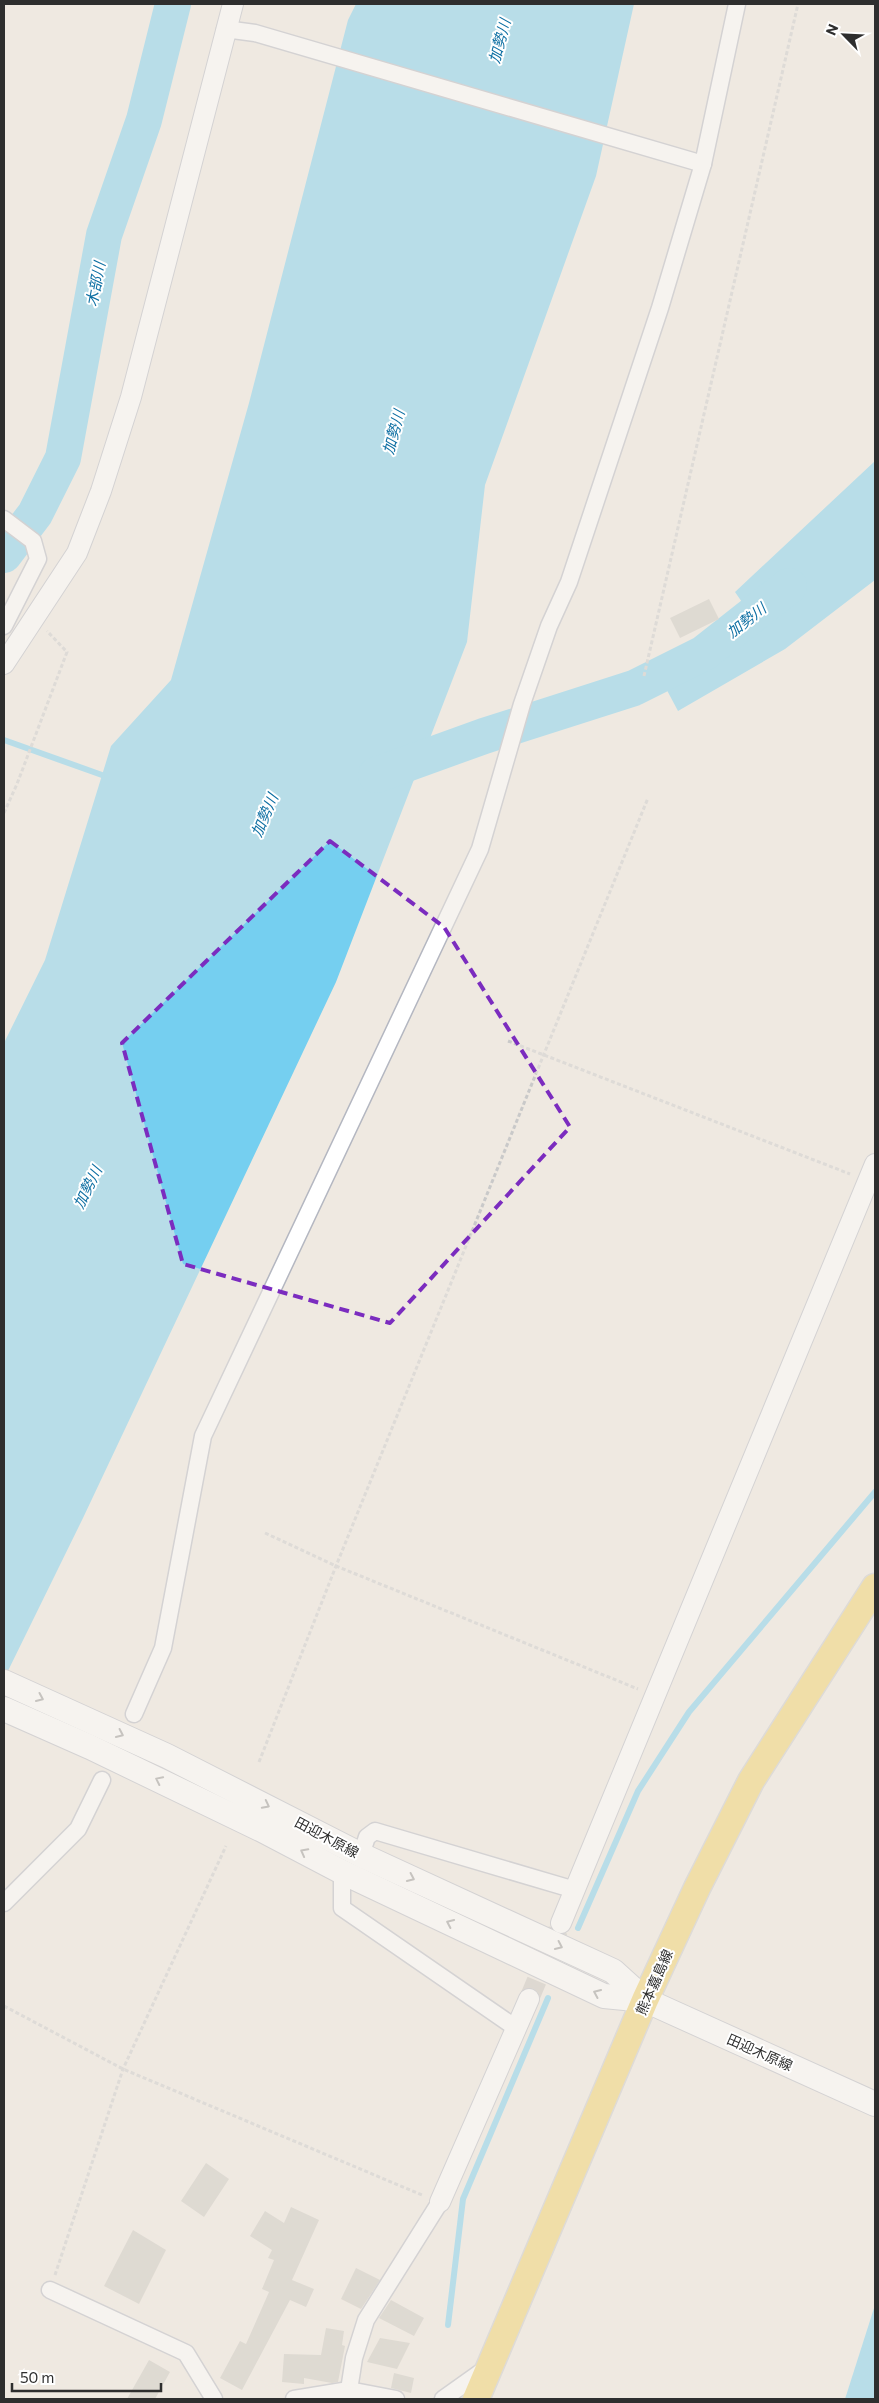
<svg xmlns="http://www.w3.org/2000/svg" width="879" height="2403" font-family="Commissioner,'Noto Sans JP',sans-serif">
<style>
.water{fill:#75cff0}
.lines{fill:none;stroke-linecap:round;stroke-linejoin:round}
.stream{stroke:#75cff0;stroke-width:6}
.river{stroke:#75cff0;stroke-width:36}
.building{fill:#cbc7bf}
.tertiary-tunnel{stroke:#c8c4bd;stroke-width:20;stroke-dasharray:20 10;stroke-linecap:butt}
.minor-casing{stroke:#b4b7c1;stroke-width:19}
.tertiary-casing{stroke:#b4b7c1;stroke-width:22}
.secondary-casing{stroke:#b4b7c1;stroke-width:26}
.primary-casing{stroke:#c9c9c9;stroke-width:29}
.path{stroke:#c9c9c9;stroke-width:3;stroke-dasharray:4 2.5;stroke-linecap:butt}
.minor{stroke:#fff;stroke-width:16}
.tertiary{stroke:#fff;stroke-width:20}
.secondary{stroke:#fff;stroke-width:24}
.primary{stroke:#f2d163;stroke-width:26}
.oneway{stroke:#969696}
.marked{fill:none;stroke:#7b2cbf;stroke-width:4;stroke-dasharray:10 6;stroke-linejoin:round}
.labels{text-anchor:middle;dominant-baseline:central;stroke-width:4;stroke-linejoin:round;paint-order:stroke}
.street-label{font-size:14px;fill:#2e2e2e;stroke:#fff}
.water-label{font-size:15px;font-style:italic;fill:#0d6fa3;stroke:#fff}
</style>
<rect width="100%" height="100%" fill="#efe9e1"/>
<g class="water">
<polygon points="356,4 634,4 596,176 485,485 467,642 336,982 83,1518 4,1679 4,1043 45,960 111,746 171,680 249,403 348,20"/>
<polygon points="875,461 875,580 785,649 678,711 661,679 746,635 753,618 735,592"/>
<polygon points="875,2305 875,2399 845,2399"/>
</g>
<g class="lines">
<g class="stream">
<polyline points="4,740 102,775"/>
<polyline points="578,1928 638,1791 689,1712 875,1492"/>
<polyline points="448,2325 463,2199 548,1998"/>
</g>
<g class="river">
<polyline points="4,555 35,514 63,458 104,235 144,120 173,4"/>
<polyline points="376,775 484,736 634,688 704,653 789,586"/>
</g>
</g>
<g class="building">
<polygon points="709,599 719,619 680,638 670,618"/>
<polygon points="206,2163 229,2179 204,2217 181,2201"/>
<polygon points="291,2207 319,2220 292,2280 314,2289 306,2307 290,2300 242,2390 220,2378 240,2341 246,2344 269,2292 262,2289 274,2260 268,2258 272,2250 250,2236 265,2211 284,2223"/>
<polygon points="133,2230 166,2250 139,2304 104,2286"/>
<polygon points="356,2268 380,2280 361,2309 341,2299"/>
<polygon points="391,2300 424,2318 414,2336 379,2318"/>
<polygon points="326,2328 344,2331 342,2345 345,2346 338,2382 332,2383 304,2378 304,2384 282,2382 284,2354 321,2355"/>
<polygon points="380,2338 410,2343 397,2369 367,2362"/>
<polygon points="149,2360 170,2372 155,2399 127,2399"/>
<polygon points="394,2373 414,2378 411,2393 391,2388"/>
</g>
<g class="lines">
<polyline class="tertiary-tunnel" points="529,1999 558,1930"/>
<g class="minor-casing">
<g id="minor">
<polyline points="225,29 255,33 703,164"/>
<polyline points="4,519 33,541 38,559 4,626"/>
<polyline points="134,1714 163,1648 203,1436 480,849 522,704 549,626 569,582 660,308 703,164 737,4"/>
<polyline points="361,1855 367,1837 375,1831 575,1890"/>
<polyline points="342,1872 342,1908 516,2028"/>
<polyline points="4,1903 78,1829 102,1780"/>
<polyline points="50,2290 186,2353 214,2399"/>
<polyline points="349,2390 354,2358 366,2320 440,2202"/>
<polyline points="294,2399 349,2390 396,2399"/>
<polyline points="443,2399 488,2367"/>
</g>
</g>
<g class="tertiary-casing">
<g id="tertiary">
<polyline points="4,664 77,553 101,491 131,397 233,4"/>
<polyline points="561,1923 875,1164"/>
<polyline points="440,2202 529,1999"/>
</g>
</g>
<g class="secondary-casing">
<g id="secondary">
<polyline points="4,1682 167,1756 361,1855 613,1971 645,2000"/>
<polyline points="4,1709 90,1747 262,1830 342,1872 604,1996 645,2000 875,2104"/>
</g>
</g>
<g class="primary-casing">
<polyline id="primary" points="476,2399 645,2000 697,1888 751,1781 875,1587"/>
</g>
<g class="path">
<polyline points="644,676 798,4"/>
<polyline points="4,813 17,784 67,652 47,631"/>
<polyline points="508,1041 850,1174"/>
<polyline points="265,1533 336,1566 638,1689"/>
<polyline points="259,1762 336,1566 648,798"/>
<polyline points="4,2006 123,2069 422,2195"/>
<polyline points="55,2275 123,2069 226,1846"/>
</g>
<use href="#minor" class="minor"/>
<use href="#tertiary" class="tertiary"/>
<use href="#secondary" class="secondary"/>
<use href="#primary" class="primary"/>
</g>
<defs><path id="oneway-chevron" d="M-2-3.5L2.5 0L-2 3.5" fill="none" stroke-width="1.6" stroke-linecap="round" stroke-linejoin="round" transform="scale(1.25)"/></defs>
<g class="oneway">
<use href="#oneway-chevron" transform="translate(40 1698) rotate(24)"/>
<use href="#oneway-chevron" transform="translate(120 1734) rotate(25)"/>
<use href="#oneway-chevron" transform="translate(159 1780) rotate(-154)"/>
<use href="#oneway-chevron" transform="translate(266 1805) rotate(27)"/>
<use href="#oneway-chevron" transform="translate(304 1852) rotate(-152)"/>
<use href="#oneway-chevron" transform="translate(411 1878) rotate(25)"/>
<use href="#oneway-chevron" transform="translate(450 1923) rotate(-155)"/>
<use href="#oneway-chevron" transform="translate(559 1946) rotate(25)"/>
<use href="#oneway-chevron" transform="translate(597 1993) rotate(-156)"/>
</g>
<path d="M0 0H879V2403H0ZM330,841L444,927L570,1127L390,1323L183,1264L122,1043Z" fill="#efe9e1" fill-opacity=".55" fill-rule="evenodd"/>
<path class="marked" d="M330,841L444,927L570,1127L390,1323L183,1264L122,1043Z"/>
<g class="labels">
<g class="street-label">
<text transform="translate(327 1837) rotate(28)">田迎木原線</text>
<text transform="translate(654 1982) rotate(-66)">熊本嘉島線</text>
<text transform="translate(760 2052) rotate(24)">田迎木原線</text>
</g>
<g class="water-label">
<text transform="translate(499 41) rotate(-75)">加勢川</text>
<text transform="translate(95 284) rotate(-79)">木部川</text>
<text transform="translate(393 432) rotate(-75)">加勢川</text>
<text transform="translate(746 620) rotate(-38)">加勢川</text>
<text transform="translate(264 815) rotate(-67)">加勢川</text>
<text transform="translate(87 1187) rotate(-64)">加勢川</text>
</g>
</g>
<rect width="879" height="2403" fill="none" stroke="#2e2e2e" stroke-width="10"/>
<g transform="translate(844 35) rotate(294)" stroke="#ffffff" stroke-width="4" paint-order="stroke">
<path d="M0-4L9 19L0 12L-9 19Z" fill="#2e2e2e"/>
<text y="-8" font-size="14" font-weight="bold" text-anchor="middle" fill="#2e2e2e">N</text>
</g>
<path d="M12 2383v8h149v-8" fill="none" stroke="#2e2e2e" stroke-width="2.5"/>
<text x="20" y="2383" font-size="15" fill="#2e2e2e" stroke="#ffffff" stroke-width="4" paint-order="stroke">50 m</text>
</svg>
